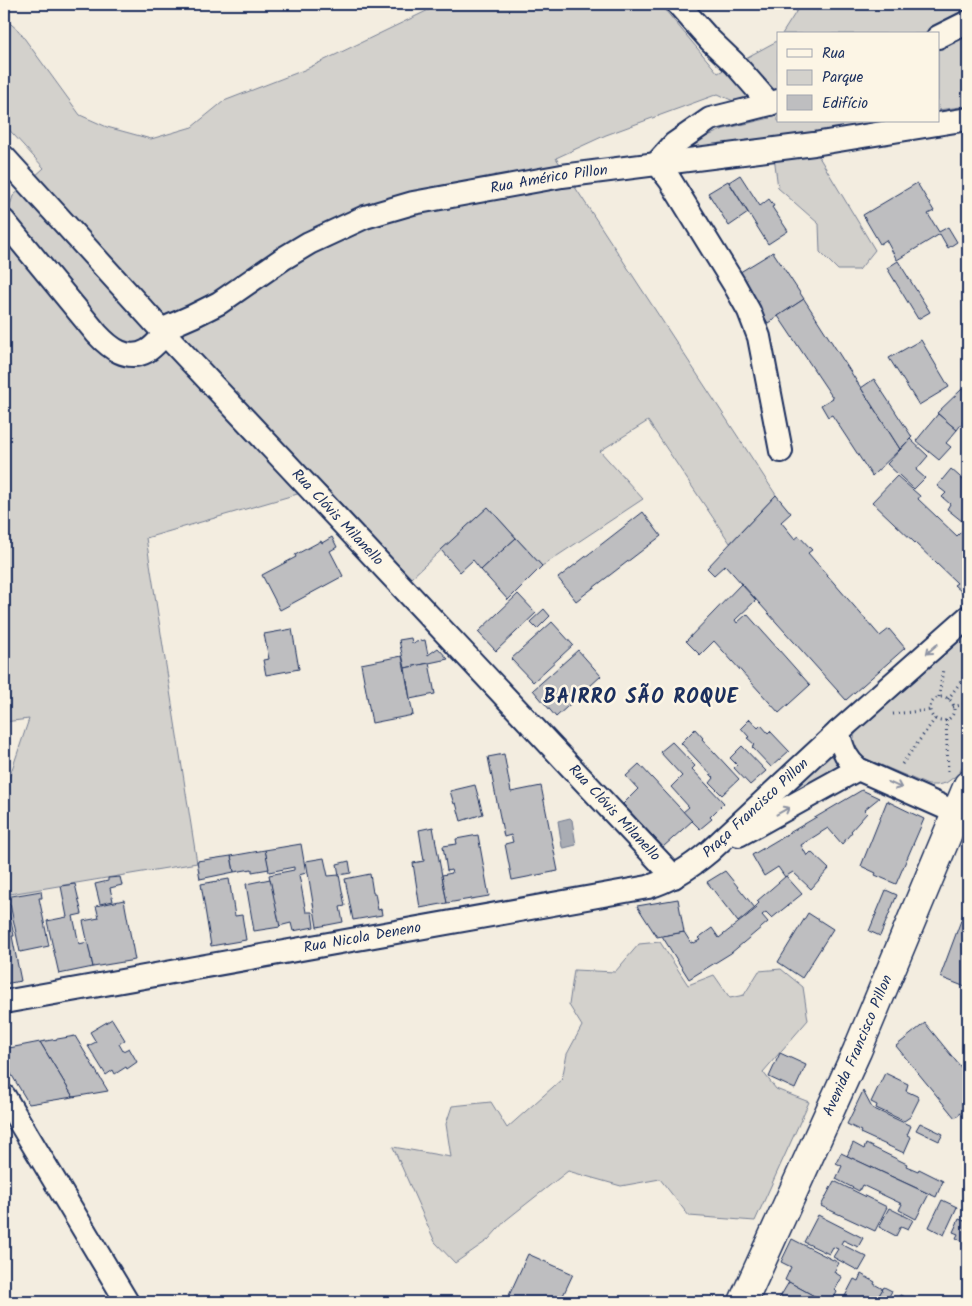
<svg xmlns="http://www.w3.org/2000/svg" width="972" height="1306" font-family="Kalam,sans-serif">
<style>
.green{fill:#d3d1cc;stroke:#778095}
.water{fill:#a9acb3;stroke:#707a91}
.building{fill:#bebec0;stroke:#1b2f5e}
.lines{fill:none;stroke-linecap:round;stroke-linejoin:round}
.minor-casing{stroke:#1b2f5e;stroke-width:26}
.major-casing{stroke:#1b2f5e;stroke-width:31}
.path{stroke:#1b2f5e;stroke-width:3;stroke-dasharray:1 4;stroke-linecap:butt}
.minor{stroke:#fcf5e5;stroke-width:22}
.major{stroke:#fcf5e5;stroke-width:28}
.oneway{stroke:#8c92a2}
.labels{text-anchor:middle;dominant-baseline:central;stroke-width:5;stroke-linejoin:round;paint-order:stroke}
.street-label{font-size:15px;fill:#1b2f5e;stroke:#fcf5e5}
.district-label{font-size:20px;font-weight:bold;letter-spacing:1px;fill:#1b2f5e;stroke:#fcf5e5}
</style>
<rect width="100%" height="100%" fill="#f3ede0"/>
<filter id="ink" filterUnits="userSpaceOnUse"><feTurbulence type="fractalNoise" baseFrequency=".02" numOctaves="2"/><feDisplacementMap in="SourceGraphic" scale="10" xChannelSelector="R" yChannelSelector="G"/><feConvolveMatrix kernelMatrix="1 2 1 2 8 2 1 2 1" color-interpolation-filters="sRGB"/></filter>
<g filter="url(#ink)">
<g class="green">
<polygon points="441,4 660,4 718,73 777,41 778,40 778,121 877,121 810,136 819,157 875,250 859,270 838,270 820,252 819,224 778,188 772,140 685,149 685,146 724,129 770,118 718,94 606,135 556,158 776,495 730,543 648,421 600,451 643,499 542,566 488,507 411,578 325,486 146,538 197,863 4,895 4,793 29,719 4,722 4,224 13,196 44,168 4,124 4,18 19,31 80,115 107,127 151,139 192,127 224,101 304,70"/>
<polygon points="801,4 968,4 968,106 938,110 938,34 782,34"/>
<path d="M968,634V753L960,772L957,775L946,783L937,785H928L862,757C853,751 851,742 856,732Z"/>
<polygon points="831,756 836,758 840,770 786,801 783,796 827,758"/>
<polygon points="660,942 688,985 714,975 730,998 744,995 759,971 781,969 803,987 808,1020 763,1072 776,1089 809,1102 755,1221 689,1216 660,1179 621,1186 568,1171 506,1220 488,1240 455,1263 435,1242 393,1147 451,1157 446,1124 452,1106 491,1102 507,1128 562,1079 567,1054 582,1026 569,1005 574,970 615,972 639,944"/>
</g>
<polygon class="water" points="570,818 572,820 576,845 564,848 562,847 558,821"/>
<g class="building">
<polygon points="740,175 760,206 769,199 774,206 772,207 788,231 768,244 729,182"/>
<polygon points="728,181 748,213 729,226 708,193"/>
<polygon points="917,183 934,211 928,214 939,232 948,227 957,242 948,248 940,234 897,260 886,240 880,244 863,215"/>
<polygon points="773,252 804,299 768,323 737,274"/>
<polygon points="898,261 930,312 918,319 887,268"/>
<polygon points="804,299 900,449 872,476 832,415 828,417 821,405 833,398 778,316"/>
<polygon points="921,340 949,387 919,405 889,358"/>
<polygon points="874,379 912,437 900,449 861,388"/>
<polygon points="962,389 968,394 968,415 957,430 937,413"/>
<polygon points="938,414 957,430 946,443 951,447 939,460 916,441"/>
<polygon points="910,439 928,456 916,470 925,478 914,489 887,464"/>
<polygon points="951,469 968,484 968,526 947,509 950,504 942,497 946,493 937,486"/>
<polygon points="897,476 920,496 918,499 957,536 962,531 968,536 968,587 963,593 954,585 957,583 872,502"/>
<polygon points="776,495 791,513 781,522 795,539 799,536 812,550 808,553 880,636 889,629 905,648 846,700 725,565 714,575 707,568"/>
<polygon points="488,507 516,538 481,570 473,560 460,572 441,550"/>
<polygon points="643,512 661,536 576,601 558,578"/>
<polygon points="332,537 337,547 330,551 343,576 280,610 262,575 296,557 295,555 321,541 322,543"/>
<polygon points="516,538 542,566 508,600 481,570"/>
<polygon points="741,584 756,600 735,620 737,623 747,614 810,685 779,713 714,641 700,655 686,641"/>
<polygon points="518,594 536,613 496,651 478,632"/>
<polygon points="544,609 550,616 537,629 530,622"/>
<polygon points="552,622 573,645 533,682 511,659"/>
<polygon points="292,629 299,669 266,675 263,660 269,659 264,634"/>
<polygon points="411,638 412,643 425,640 428,655 438,648 448,659 405,668 399,640"/>
<polygon points="578,650 601,676 556,717 533,690"/>
<polygon points="402,656 413,715 372,723 361,664"/>
<polygon points="429,663 435,694 410,699 405,668"/>
<polygon points="750,719 758,728 761,725 768,733 770,731 789,751 771,767 752,747 755,745 747,738 749,737 741,728"/>
<polygon points="695,729 703,738 702,739 739,779 722,795 710,783 714,778 681,743"/>
<polygon points="672,742 695,766 692,769 724,803 710,817 712,819 700,829 683,812 689,807 671,787 682,776 660,752"/>
<polygon points="742,746 766,771 750,785 734,768 737,765 730,758"/>
<polygon points="504,754 511,792 541,786 558,871 512,880 505,844 513,842 511,835 504,837 488,757"/>
<polygon points="639,764 692,821 663,847 623,804 638,789 626,776"/>
<polygon points="475,785 483,814 461,821 456,803 454,804 450,791"/>
<polygon points="862,790 879,798 864,810 867,813 851,831 852,832 842,844 828,828 801,845 807,856 811,852 829,869 811,889 793,872 785,877 778,867 764,876 752,855"/>
<polygon points="887,801 924,819 896,884 875,875 876,873 861,866"/>
<polygon points="433,827 447,903 420,908 413,863 424,861 419,830"/>
<polygon points="478,835 489,896 447,903 442,875 452,873 451,870 447,871 443,846 457,844 456,839"/>
<polygon points="301,844 306,873 299,875 306,912 312,912 314,927 293,931 291,923 279,926 269,875 294,870 294,867 269,872 265,850"/>
<polygon points="265,850 269,869 252,872 252,869 234,872 231,856"/>
<polygon points="231,856 234,872 200,879 197,861"/>
<polygon points="324,858 328,876 339,875 345,906 340,907 343,922 317,927 306,861"/>
<polygon points="349,861 351,873 339,875 337,864"/>
<polygon points="725,871 755,908 738,922 707,882"/>
<polygon points="370,874 373,893 375,893 378,910 381,909 382,915 353,920 345,879"/>
<polygon points="786,876 802,894 772,918 766,912 762,915 768,922 731,953 689,979 662,936 684,932 691,943 693,942 694,943 700,940 698,938 712,928 719,938 757,908 755,907 759,903 757,901"/>
<polygon points="120,877 122,885 110,888 113,901 100,904 95,884 108,881 108,878"/>
<polygon points="229,879 235,916 242,915 246,940 211,946 201,884"/>
<polygon points="270,879 280,927 254,931 246,884"/>
<polygon points="75,884 82,914 73,916 79,944 88,942 93,967 59,974 47,921 67,917 61,886"/>
<polygon points="886,890 897,895 880,936 869,931"/>
<polygon points="41,891 42,898 39,898 49,946 20,952 10,904 8,904 6,897"/>
<polygon points="4,897 6,897 14,936 12,936 21,981 4,984"/>
<polygon points="678,899 684,932 657,937 637,906"/>
<polygon points="124,900 135,960 93,967 83,921 99,918 96,906"/>
<polygon points="966,907 968,908 968,988 940,977"/>
<polygon points="808,913 833,929 802,978 778,962"/>
<polygon points="112,1019 125,1040 119,1044 123,1051 129,1048 137,1062 127,1069 126,1067 115,1074 113,1070 106,1075 88,1046 96,1042 90,1032"/>
<polygon points="925,1023 968,1076 968,1107 955,1118 896,1046"/>
<polygon points="75,1036 108,1091 73,1097 40,1042"/>
<polygon points="40,1042 73,1097 29,1104 4,1062 4,1049"/>
<polygon points="780,1053 806,1065 795,1089 769,1077"/>
<polygon points="885,1073 908,1084 906,1091 917,1096 919,1099 910,1117 904,1121 876,1108 877,1105 871,1102"/>
<polygon points="863,1091 872,1108 911,1126 907,1135 911,1137 904,1153 860,1133 861,1131 847,1124"/>
<polygon points="920,1123 943,1134 939,1141 916,1130"/>
<polygon points="853,1143 864,1149 866,1144 907,1164 906,1166 918,1171 919,1169 943,1181 936,1197 847,1156"/>
<polygon points="841,1153 929,1194 916,1219 899,1210 902,1204 862,1185 859,1191 836,1179 842,1166 836,1163"/>
<polygon points="834,1181 887,1207 875,1231 821,1206"/>
<polygon points="942,1200 957,1207 944,1235 929,1227"/>
<polygon points="889,1208 913,1220 908,1229 901,1226 896,1236 879,1227"/>
<polygon points="818,1215 863,1238 858,1247 843,1240 841,1244 867,1257 859,1271 833,1257 838,1249 833,1247 829,1254 804,1242"/>
<polygon points="959,1219 967,1222 968,1219 968,1244 956,1238 958,1234 953,1232"/>
<polygon points="792,1239 839,1263 834,1272 842,1277 835,1290 837,1292 832,1302 825,1302 785,1280 791,1267 781,1262"/>
<polygon points="528,1254 573,1274 560,1302 506,1302"/>
<polygon points="861,1274 875,1282 874,1284 883,1289 875,1302 842,1302 854,1279 858,1281"/>
<polygon points="789,1282 825,1302 777,1302"/>
<polygon points="884,1287 892,1291 886,1302 875,1302"/>
<polygon points="900,1295 915,1302 896,1302"/>
</g>
<g class="lines">
<g class="minor-casing">
<g id="minor">
<polyline points="678,4 710,40 734,63 770,104"/>
<polyline points="938,37 968,22"/>
<path id="s1" d="M4,157L165,334L674,877"/>
<polyline points="657,163 670,180 734,284 749,311 759,337 781,451"/>
<polyline points="657,163 674,144 710,119 770,104 778,101"/>
<path d="M4,221L97,334C110,348 127,362 147,351C154,347 159,340 165,334"/>
<path id="s2" d="M161,330L193,316L219,303L284,258L309,243L365,217L413,203L562,176L814,144L968,119"/>
<path d="M838,732C843,748 844,757 858,769L957,813"/>
<polyline points="739,835 858,769"/>
<path id="s3" d="M4,1002L648,887C672,880 691,867 710,851L838,732L968,617"/>
<polyline points="4,1096 127,1302"/>
</g>
</g>
<g class="major-casing">
<g id="major">
<path id="s4" d="M743,1302L857,1051L968,785"/>
</g>
</g>
<g class="path">
<polyline points="939,697 943,669"/>
<circle cx="942" cy="709" r="12"/>
<polyline points="948,699 968,672"/>
<polyline points="953,707 968,703"/>
<polyline points="893,714 930,710"/>
<polyline points="946,720 948,771"/>
<polyline points="902,764 935,719"/>
</g>
<use href="#minor" class="minor"/>
<use href="#major" class="major"/>
</g>
<defs><path id="oneway-shaft" d="M-6 0H5M1.5-3L5.5 0L1.5 3" fill="none" stroke-width="1.6" stroke-linecap="round" stroke-linejoin="round" transform="scale(1.25)"/></defs>
<g class="oneway">
<use href="#oneway-shaft" transform="translate(932 649) rotate(139)"/>
<use href="#oneway-shaft" transform="translate(895 785) rotate(24)"/>
<use href="#oneway-shaft" transform="translate(783 811) rotate(-29)"/>
</g>
</g>
<g class="labels">
<g class="street-label">
<text stroke="none"><textPath href="#s2" startOffset="422">Rua Américo Pillon</textPath></text>
<text stroke="none"><textPath href="#s1" startOffset="491">Rua Clóvis Milanello</textPath></text>
<text stroke="none"><textPath href="#s3" startOffset="789">Praça Francisco Pillon</textPath></text>
<text stroke="none"><textPath href="#s1" startOffset="896">Rua Clóvis Milanello</textPath></text>
<text stroke="none"><textPath href="#s3" startOffset="364">Rua Nicola Deneno</textPath></text>
<text stroke="none"><textPath href="#s4" startOffset="281">Avenida Francisco Pillon</textPath></text>
</g>
<g class="district-label">
<text x="641" y="698">BAIRRO SÃO ROQUE</text>
</g>
</g>
<rect width="972" height="1306" fill="none" stroke="#fcf5e5" stroke-width="20"/>
<rect x="10" y="10" width="952" height="1286" fill="none" stroke="#1b2f5e" stroke-width="2" filter="url(#ink)"/>
<rect x="777" y="32" width="162" height="90" fill="#fcf5e5" stroke="#a2a6af"/>
<rect x="787" y="49" width="25" height="8" fill="#fcf5e5" stroke="#a2a6af"/>
<text x="822" y="58" font-size="15" fill="#1b2f5e">Rua</text>
<rect x="787" y="70" width="25" height="15" fill="#d3d1cc" stroke="#a2a6af"/>
<text x="822" y="82" font-size="15" fill="#1b2f5e">Parque</text>
<rect x="787" y="95" width="25" height="15" fill="#bebec0" stroke="#a2a6af"/>
<text x="822" y="108" font-size="15" fill="#1b2f5e">Edifício</text>
</svg>
